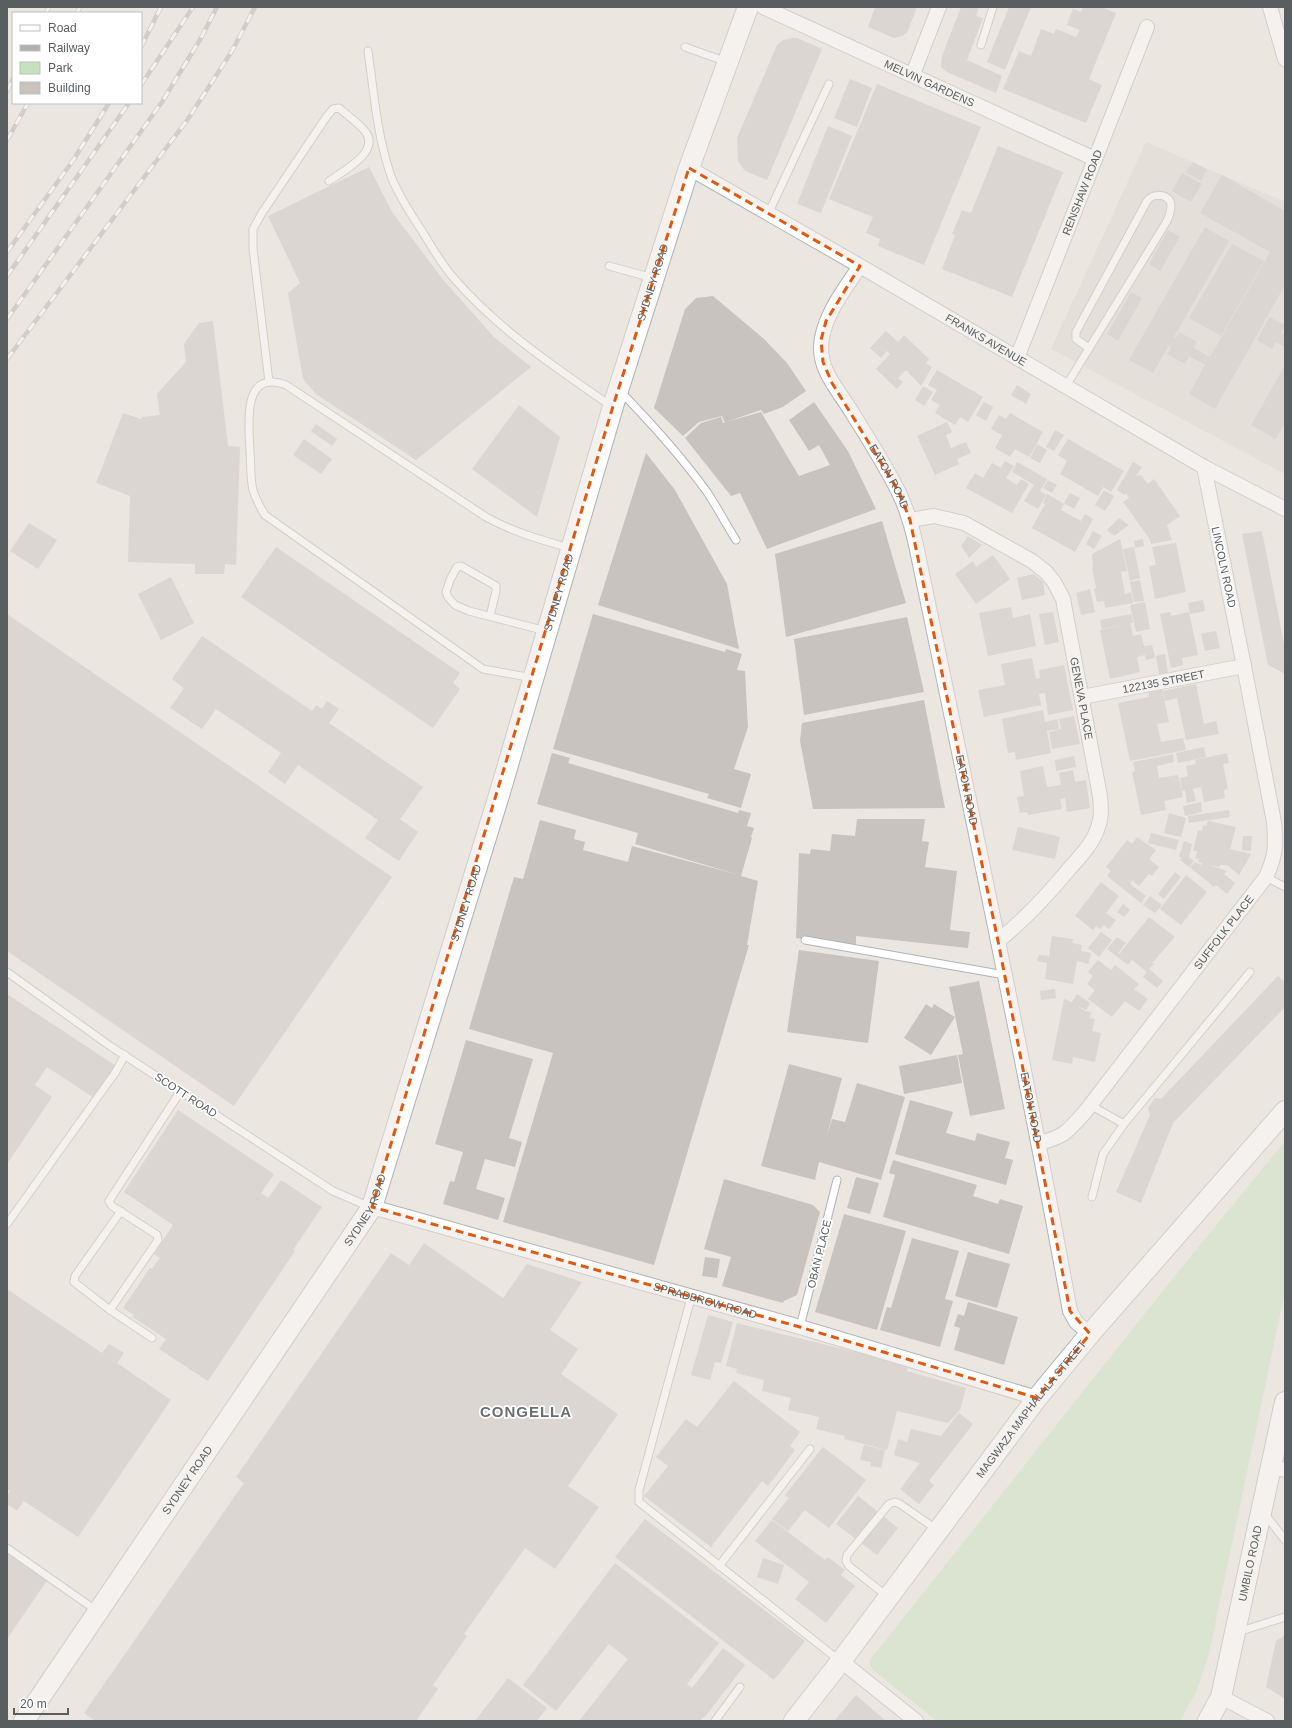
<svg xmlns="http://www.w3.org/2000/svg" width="1292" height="1728" font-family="Helvetica,sans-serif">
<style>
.education{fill:#ded7d1}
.green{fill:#c5e2bd}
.building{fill:#c8c3bf}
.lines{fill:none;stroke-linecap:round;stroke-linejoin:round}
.lane-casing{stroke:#b1b4b7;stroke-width:9}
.street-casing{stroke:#b1b4b7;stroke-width:16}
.secondary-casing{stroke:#adb2b5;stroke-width:22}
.lane{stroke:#fff;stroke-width:7}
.street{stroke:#fff;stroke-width:14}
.secondary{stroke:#fff;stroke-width:20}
.rail-casing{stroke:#afb0b0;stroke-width:4.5}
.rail{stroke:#fff;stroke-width:3;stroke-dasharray:9;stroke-linecap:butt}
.marked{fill:none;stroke:#e15910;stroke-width:3;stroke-dasharray:8 5;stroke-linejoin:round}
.labels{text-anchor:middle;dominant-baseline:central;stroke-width:3.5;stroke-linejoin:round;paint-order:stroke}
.street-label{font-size:11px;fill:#595e60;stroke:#fff}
.district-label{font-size:15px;font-weight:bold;letter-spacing:1px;fill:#6a7072;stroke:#fff}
</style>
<rect width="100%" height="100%" fill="#ebe6e0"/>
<polygon class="education" points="1146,142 1285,202 1285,474 1051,349"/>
<polygon class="green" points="1285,1141 1285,1291 1208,1658 1196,1692 1180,1721 937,1721 873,1670 870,1665 870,1660 1169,1283"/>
<g class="building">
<polygon points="875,7 917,7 907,33 902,36 894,38 868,27"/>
<polygon points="961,7 979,7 976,16 983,18 967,60 1002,76 996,93 947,72 941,67 942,56"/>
<polygon points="1009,7 1031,7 1005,70 987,62"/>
<polygon points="1083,7 1101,7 1116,13 1089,79 1102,85 1086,123 1003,89 1019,51 1031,56 1041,29 1054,34 1056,29 1076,37 1080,30 1067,25 1073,9 1081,12"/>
<polygon points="792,38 797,38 822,49 767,180 745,171 738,161 737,138 777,45 783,40"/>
<polygon points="850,79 872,88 857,127 834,118"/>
<polygon points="877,84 981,127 924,265 878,246 880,239 866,233 873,217 829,199"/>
<polygon points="828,126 852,136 821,213 797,204"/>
<polygon points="998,146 1063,172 1012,297 942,269 955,235 952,234 962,210 971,213"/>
<polygon points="1193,162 1207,170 1201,181 1186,172"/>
<polygon points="369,167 392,212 445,282 494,337 531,367 416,460 316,394 303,379 288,293 300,283 268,216"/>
<polygon points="1182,173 1202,184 1191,202 1172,191"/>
<polygon points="1222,175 1285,211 1285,285 1215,409 1189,394 1205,365 1189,356 1185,364 1167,354 1171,347 1169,346 1153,373 1129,360 1205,227 1229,241 1174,337 1176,338 1179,332 1197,342 1194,348 1210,357 1270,252 1200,213"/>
<polygon points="1168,230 1180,237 1160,271 1149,264"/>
<polygon points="1232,244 1264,261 1221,336 1189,318"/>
<polygon points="1131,292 1142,298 1118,341 1107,334"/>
<polygon points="713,296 764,339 787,363 806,391 783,407 764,414 761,410 726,422 761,412 799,476 830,465 819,445 809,451 789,420 814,402 848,451 876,509 767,549 740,493 731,496 685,438 701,423 721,417 723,423 725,423 722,416 699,422 683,436 654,408 685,309 696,298"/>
<polygon points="1269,317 1285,325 1281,333 1285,335 1285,347 1276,342 1272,349 1257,340"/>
<polygon points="213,321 228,446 240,447 236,565 225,564 224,574 195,574 195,564 128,562 130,496 96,483 123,413 141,419 142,417 160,415 157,394 186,362 184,344 199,323"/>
<polygon points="886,331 898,342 904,335 929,359 926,363 932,367 921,386 906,370 898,378 903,382 897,389 876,369 890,354 887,351 881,358 870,348"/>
<polygon points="1285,365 1285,423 1276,439 1251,425"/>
<polygon points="937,370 983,397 968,422 960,417 955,425 935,413 940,405 931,400 937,390 928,385"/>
<polygon points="1017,385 1031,394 1026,404 1011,395"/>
<polygon points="923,386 933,392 924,406 915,400"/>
<polygon points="984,402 993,407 986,421 976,415"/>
<polygon points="519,405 560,437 537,517 472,469"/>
<polygon points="1010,413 1043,432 1029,457 1015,449 1010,457 995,448 1002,435 991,429 999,415 1006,419"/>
<polygon points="947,422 952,432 946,435 951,448 966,442 971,453 957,459 959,464 935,475 917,436"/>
<polygon points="316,424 337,439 332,446 311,431"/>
<polygon points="1055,430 1064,435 1054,451 1046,447"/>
<polygon points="304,439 332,459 321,474 293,455"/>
<polygon points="1068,439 1124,471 1111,492 1103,487 1098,496 1060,474 1067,461 1058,455"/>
<polygon points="1037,444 1047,450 1040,463 1030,458"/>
<polygon points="646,453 675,490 727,584 739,649 598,605"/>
<polygon points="1005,461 1014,466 1006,478 1017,485 1021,479 1029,484 1012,513 966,488 975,473 983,478 992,463 1001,468"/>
<polygon points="1017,462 1047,479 1040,491 1046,495 1038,509 1024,501 1034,485 1012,472"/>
<polygon points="1133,462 1142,467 1136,476 1141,475 1148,484 1154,479 1180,516 1167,525 1172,540 1151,544 1149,538 1123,502 1129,498 1126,493 1125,495 1117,490"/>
<polygon points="1048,480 1057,485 1052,493 1043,488"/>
<polygon points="1104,490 1114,496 1105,511 1095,505"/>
<polygon points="1070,493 1080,498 1074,509 1064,503"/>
<polygon points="1047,494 1064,504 1061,510 1081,521 1085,514 1093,519 1075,552 1032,528 1045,504 1043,503"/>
<polygon points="1119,518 1129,525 1114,536 1107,530"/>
<polygon points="882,521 906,603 786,637 775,554"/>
<polygon points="29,523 57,540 38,569 10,551"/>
<polygon points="1093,531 1102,536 1094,549 1086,544"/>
<polygon points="1262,531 1285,649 1285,674 1268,665 1242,534"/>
<polygon points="968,536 982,545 969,558 961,546"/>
<polygon points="1120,539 1127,571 1121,572 1125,594 1131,592 1133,603 1105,608 1104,601 1097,602 1094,589 1096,588 1092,568 1093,567 1092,554"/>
<polygon points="1143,539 1144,546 1135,548 1134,541"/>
<polygon points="1176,543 1186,592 1155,599 1149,566 1156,565 1152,547"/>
<polygon points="276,547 460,673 453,683 460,689 433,728 241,597"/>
<polygon points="1134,547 1140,578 1130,581 1123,549"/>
<polygon points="993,555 1010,579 976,604 955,574 973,561 976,567"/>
<polygon points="1034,574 1043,582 1045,595 1022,600 1017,578"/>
<polygon points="171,577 194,623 161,640 138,594"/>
<polygon points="1140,580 1144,601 1134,602 1130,582"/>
<polygon points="1090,589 1095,612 1081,615 1076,593"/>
<polygon points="1203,600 1205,611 1190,614 1188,603"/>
<polygon points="1145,602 1150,629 1136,632 1130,605"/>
<polygon points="1011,607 1013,618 1030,614 1036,646 988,656 979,613"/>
<polygon points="1053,612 1059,642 1045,645 1039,614"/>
<polygon points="1170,612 1171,616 1189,612 1198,655 1182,658 1183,665 1171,668 1160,614"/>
<polygon points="7,614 392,877 234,1106 7,951"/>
<polygon points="593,614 725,652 726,649 742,654 737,670 745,671 748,727 734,769 751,774 741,808 707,798 709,794 553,749"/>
<polygon points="1131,614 1133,623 1130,623 1133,636 1141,634 1144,646 1152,645 1155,658 1146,660 1145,655 1137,657 1140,672 1110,679 1100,630 1124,625 1102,629 1100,620"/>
<polygon points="907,617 924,692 804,715 794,639"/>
<polygon points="1216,631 1220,648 1205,651 1201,634"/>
<polygon points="202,636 312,711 316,705 322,709 327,701 339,709 329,723 423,787 400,819 418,832 399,861 365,838 378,820 298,765 285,784 268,772 281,753 216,709 202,729 170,708 184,688 172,679"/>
<polygon points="1165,654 1168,673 1159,674 1156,656"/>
<polygon points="1032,658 1036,679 1040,678 1039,670 1064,665 1073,710 1048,715 1045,693 1039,694 1041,705 984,717 978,690 1005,685 1001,664"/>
<polygon points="1196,684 1204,724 1216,721 1219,734 1186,740 1177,698 1165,701 1163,691"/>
<polygon points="1162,689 1169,722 1157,724 1161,742 1183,738 1186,750 1130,761 1118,703 1149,697 1148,692"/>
<polygon points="924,700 945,808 813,809 800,741 802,723"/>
<polygon points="1043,710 1045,722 1057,719 1059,729 1047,731 1051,753 1016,760 1015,752 1008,753 1002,719"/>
<polygon points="1074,716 1080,744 1052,749 1049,732 1061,729 1059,719"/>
<polygon points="1204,747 1206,757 1178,763 1176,753"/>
<polygon points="552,753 570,758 568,763 738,813 739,810 751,813 747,826 754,828 751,837 752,838 741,876 758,881 747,945 749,945 654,1265 503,1222 553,1053 469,1029 514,877 523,879 540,820 576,830 574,839 585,842 583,850 628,862 632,846 739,875 635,844 638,833 537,804"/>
<polygon points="1227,753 1229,763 1223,764 1228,789 1224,790 1225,798 1204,802 1201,787 1193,789 1196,801 1187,803 1185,790 1182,791 1180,778 1188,776 1186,766 1196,764 1195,760"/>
<polygon points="1173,754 1174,762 1157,766 1159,778 1178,775 1183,797 1164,801 1166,810 1141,815 1132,772 1135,771 1133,762"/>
<polygon points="1074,756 1076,767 1056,771 1055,760"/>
<polygon points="1043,766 1047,787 1061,785 1059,773 1073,770 1075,782 1086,780 1090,808 1067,812 1065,798 1060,799 1062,809 1028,815 1027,812 1020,813 1017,797 1024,796 1020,771"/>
<polygon points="1201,802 1202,812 1185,816 1183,806"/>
<polygon points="1229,810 1230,817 1189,823 1188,816"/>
<polygon points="1169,813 1186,818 1181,837 1164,833"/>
<polygon points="857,819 925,819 922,841 929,842 925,867 957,871 950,930 970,932 968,948 856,936 856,945 796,938 799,853 810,854 811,849 830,851 832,834 855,836"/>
<polygon points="1208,821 1236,827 1230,849 1251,854 1239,875 1227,865 1220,865 1220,867 1209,865 1227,871 1224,874 1235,883 1227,894 1216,885 1214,887 1190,867 1195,862 1201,865 1202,863 1198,862 1199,859 1195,858 1197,851 1193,851 1198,830 1202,831 1203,825 1206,826"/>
<polygon points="1018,827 1060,837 1055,859 1012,850"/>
<polygon points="1151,833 1179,840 1176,850 1148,843"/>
<polygon points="1243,836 1252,836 1251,851 1242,850"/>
<polygon points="1137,837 1156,850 1149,859 1159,867 1152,876 1149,874 1139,886 1132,880 1130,884 1146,896 1141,903 1107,876 1111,871 1106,867 1127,840 1132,844"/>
<polygon points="1184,841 1192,844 1189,857 1194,861 1189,867 1180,860 1182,858 1179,857"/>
<polygon points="1175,872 1181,877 1164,899 1158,894"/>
<polygon points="1186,875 1207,892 1181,925 1160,909"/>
<polygon points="1101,882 1119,896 1106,913 1116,920 1109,929 1104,925 1100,929 1096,926 1093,930 1075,916"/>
<polygon points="1150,896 1162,905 1155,913 1143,905"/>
<polygon points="1123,904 1130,910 1124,917 1117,912"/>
<polygon points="1149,917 1175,937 1152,963 1154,964 1149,969 1163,981 1157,988 1143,977 1147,972 1132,960 1128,965 1107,949 1117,937 1126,943 1118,953 1119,954"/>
<polygon points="1101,932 1112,940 1099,957 1088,948"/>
<polygon points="1052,936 1073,939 1072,943 1082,945 1081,951 1091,953 1089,964 1077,961 1073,984 1045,979 1047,963 1037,961 1039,955 1049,956"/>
<polygon points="799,950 879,961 868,1043 787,1032"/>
<polygon points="1098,960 1111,970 1115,965 1139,984 1134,989 1148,999 1139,1011 1125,1001 1112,1017 1088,999 1095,990 1087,984 1093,976 1088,972"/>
<polygon points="1278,976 1285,982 1285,1007 1173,1123 1141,1203 1116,1192 1150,1115 1148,1108 1155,1098 1161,1099"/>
<polygon points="979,981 1005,1109 970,1116 958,1055 963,1054 949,987"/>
<polygon points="1055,989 1056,998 1041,1000 1040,991"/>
<polygon points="7,994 116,1066 94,1098 47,1067 35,1085 52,1097 7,1164"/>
<polygon points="1077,994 1090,1003 1086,1010 1078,1006 1085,1011 1091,1012 1090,1018 1095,1019 1092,1031 1101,1033 1095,1062 1073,1057 1072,1064 1052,1060 1064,999 1072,1002"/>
<polygon points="926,1004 932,1008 934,1004 955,1017 931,1055 904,1038"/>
<polygon points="466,1040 533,1059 509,1138 522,1142 515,1167 485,1159 476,1189 505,1198 498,1220 443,1204 450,1181 454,1182 463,1152 435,1144"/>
<polygon points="957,1055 962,1083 904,1094 899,1066"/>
<polygon points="789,1064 842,1078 826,1139 832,1119 845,1122 857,1083 905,1097 881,1180 819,1162 815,1180 761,1166"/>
<polygon points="910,1100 953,1112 946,1133 975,1141 977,1133 1010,1142 1005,1158 1013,1160 1006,1185 895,1154"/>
<polygon points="178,1110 274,1174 261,1193 268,1198 281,1180 322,1207 293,1250 295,1251 208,1381 159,1349 166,1339 133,1317 134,1315 123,1308 150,1268 152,1269 160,1258 154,1254 173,1225 124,1192"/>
<polygon points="893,1160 977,1185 973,1196 998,1204 1000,1199 1023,1206 1009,1254 883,1217 895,1175 889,1173"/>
<polygon points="856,1177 879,1183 870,1214 847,1208"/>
<polygon points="724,1179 813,1205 820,1212 797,1295 784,1301 783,1303 722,1286 731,1257 704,1249"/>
<polygon points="844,1214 906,1231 877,1330 815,1312"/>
<polygon points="912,1238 959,1251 945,1299 953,1301 940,1347 880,1330 887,1307 891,1308"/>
<polygon points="424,1243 503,1298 527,1264 582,1282 550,1330 578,1349 561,1374 618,1414 568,1486 599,1507 555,1569 525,1548 464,1634 467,1636 433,1685 438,1689 416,1721 95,1721 84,1713 244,1483 236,1477 391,1253 409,1265"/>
<polygon points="968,1252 1010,1264 997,1308 955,1296"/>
<polygon points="705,1257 720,1259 717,1278 702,1276"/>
<polygon points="7,1289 102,1353 109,1344 124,1353 117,1363 171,1400 78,1537 24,1501 17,1511 7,1504 7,1496 10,1491 7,1489"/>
<polygon points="968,1302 1018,1317 1004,1365 954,1350 960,1328 954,1326 958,1314 964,1316"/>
<polygon points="708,1315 733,1322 721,1363 715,1362 710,1380 691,1375"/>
<polygon points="737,1323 908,1365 907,1371 966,1388 960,1410 948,1423 897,1411 887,1450 844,1439 845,1436 816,1429 819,1417 788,1410 791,1398 762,1391 764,1380 736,1373 737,1369 726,1366"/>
<polygon points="734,1381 800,1432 790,1446 795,1450 768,1486 762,1481 711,1547 644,1496 668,1466 656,1457 686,1419 697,1427"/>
<polygon points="959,1413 973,1424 929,1481 934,1485 919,1504 900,1489 920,1463 894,1455 898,1439 907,1442 911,1429 941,1436"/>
<polygon points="864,1445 885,1450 881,1468 870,1466 871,1462 860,1460"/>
<polygon points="823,1447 866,1480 829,1528 805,1510 788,1531 772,1519 789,1498 785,1495"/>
<polygon points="858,1496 898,1528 877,1555 836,1524"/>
<polygon points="645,1519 805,1641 774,1680 615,1557"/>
<polygon points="772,1520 825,1560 828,1557 845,1570 841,1575 855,1586 826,1623 795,1599 809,1582 755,1541"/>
<polygon points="7,1551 48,1579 7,1639"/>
<polygon points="763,1558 784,1565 778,1584 757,1577"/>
<polygon points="615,1563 719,1643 687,1684 692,1688 723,1648 745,1665 704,1718 703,1717 700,1721 579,1721 628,1659 609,1644 556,1711 523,1685"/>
<polygon points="1285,1635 1285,1699 1266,1687 1276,1641"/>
<polygon points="508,1678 547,1708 537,1721 475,1721"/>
<polygon points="856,1695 886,1721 834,1721"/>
</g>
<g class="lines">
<g class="lane-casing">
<g id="lane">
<polyline points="981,45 993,7"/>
<polyline points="685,47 727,62"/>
<path d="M368,51C374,93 377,136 391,176C398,195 411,214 422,231C431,246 441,263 452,276C497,329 555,367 611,406"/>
<polyline points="768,214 829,84"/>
<polyline points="609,266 653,278"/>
<path d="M269,382L253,249V229L262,213L327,116L333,109L339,108C347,115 357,122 364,130C383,151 343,171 329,181"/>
<path d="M1066,386L1167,221C1169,216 1173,207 1170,201C1164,193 1152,194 1147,201L1076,332V339L1089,348"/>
<path d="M621,392C652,424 681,456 707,492C717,507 726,524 736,540"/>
<polyline points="490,616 496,591 496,586 461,566 457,567 450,580 446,592 448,597 455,605 469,611 546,631"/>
<path d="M533,678L483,669L265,515C260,507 256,500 253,490C250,478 251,463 250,451C249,426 241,368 286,385L486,517C513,532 541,540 570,548"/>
<polyline points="1266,877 1285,887"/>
<polyline points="805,940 1005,975"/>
<polyline points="7,972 110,1046 333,1191 370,1207"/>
<polyline points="1090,1105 1124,1124"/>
<polyline points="1092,1197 1103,1154 1124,1124 1250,972"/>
<polyline points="121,1211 75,1276 74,1282 110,1310 152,1338"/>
<polyline points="7,1224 115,1073 125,1055"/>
<polyline points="691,1298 639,1490 639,1502 840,1661"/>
<polyline points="110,1310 158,1240 157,1235 154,1233 112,1206 109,1201 180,1092"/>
<polyline points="800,1327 837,1180"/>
<polyline points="1264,1513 1285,1540"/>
<polyline points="7,1548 97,1611"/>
<polyline points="719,1566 810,1449"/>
<polyline points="888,1597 849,1566 846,1561 847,1555 889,1504 895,1502 900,1504 936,1529"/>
<polyline points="1238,1632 1285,1617"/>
<polyline points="715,1721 740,1687"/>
</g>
</g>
<g class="street-casing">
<g id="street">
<path id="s1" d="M763,7L1095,159"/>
<polyline points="1270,7 1285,59"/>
<polyline points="913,74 939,7"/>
<path id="s2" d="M689,168L860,266L1204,467L1285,509"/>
<path id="s3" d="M860,266C845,289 827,311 822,338C816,369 839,390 853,414C869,440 886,466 899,493C907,509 912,527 916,545C969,800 1023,1055 1070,1311L1076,1322L1090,1334"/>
<path id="s4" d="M1017,358L1147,27"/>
<path id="s5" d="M910,520L934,516L964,523L1032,561L1046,572L1054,582L1063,599L1100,796C1101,805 1102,815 1099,824C1095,841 1081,856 1069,869C1047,896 1025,919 998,941"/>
<path id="s6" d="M1082,697L1244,666"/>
<path id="s7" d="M1039,1143C1066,1136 1067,1132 1085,1112L1266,877C1276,855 1276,846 1274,822L1244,666L1204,467"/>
<path id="s8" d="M372,1207L800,1327L1037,1398"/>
<polyline points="1271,1467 1285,1470"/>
<polyline points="841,1661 916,1721"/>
<polyline points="1221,1697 1267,1721"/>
</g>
</g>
<g class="secondary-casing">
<g id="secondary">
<path id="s9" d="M24,1721L372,1207L500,792L614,403L689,168L748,7"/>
<path id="s10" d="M794,1721L841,1661L1037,1398L1090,1334L1285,1111"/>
<path id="s11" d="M1208,1721L1221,1697L1285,1402"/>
</g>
</g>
<use href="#lane" class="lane"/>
<use href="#street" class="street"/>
<use href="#secondary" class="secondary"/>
<g class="rail-casing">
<g id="rail">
<polyline points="46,13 49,7"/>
<polyline points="77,13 80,7"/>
<polyline points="141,47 161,7"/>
<polyline points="141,85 193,7"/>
<polyline points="7,91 13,79"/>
<polyline points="7,140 28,103"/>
<polyline points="7,252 74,159 109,103"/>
<polyline points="7,276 129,103"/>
<polyline points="7,319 162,102 201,38 217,7"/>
<polyline points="7,359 188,119 232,51 255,7"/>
</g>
</g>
<use href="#rail" class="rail"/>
</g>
<path d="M0 0H1292V1728H0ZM689,168L860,266L826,321L821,340L823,362L832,383L899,492L910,520L998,941L1070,1311L1090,1334L1037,1398L800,1327L372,1207L614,403Z" fill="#ebe6e0" fill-opacity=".55" fill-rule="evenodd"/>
<path class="marked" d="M689,168L860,266L826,321L821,340L823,362L832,383L899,492L910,520L998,941L1070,1311L1090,1334L1037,1398L800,1327L372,1207L614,403Z"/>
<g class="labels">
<g class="street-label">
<text stroke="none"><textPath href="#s1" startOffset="183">MELVIN GARDENS</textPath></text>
<text stroke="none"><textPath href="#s4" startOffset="178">RENSHAW ROAD</textPath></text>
<text stroke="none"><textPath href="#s9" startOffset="1587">SYDNEY ROAD</textPath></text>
<text stroke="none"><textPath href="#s2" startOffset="343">FRANKS AVENUE</textPath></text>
<text stroke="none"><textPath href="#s3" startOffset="239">EATON ROAD</textPath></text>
<text transform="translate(1224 567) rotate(78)">LINCOLN ROAD</text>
<text stroke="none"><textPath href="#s9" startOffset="1263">SYDNEY ROAD</textPath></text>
<text stroke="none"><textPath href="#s6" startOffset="83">122135 STREET</textPath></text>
<text stroke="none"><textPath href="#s5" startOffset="284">GENEVA PLACE</textPath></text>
<text stroke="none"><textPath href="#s3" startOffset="563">EATON ROAD</textPath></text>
<text stroke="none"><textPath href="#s9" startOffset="939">SYDNEY ROAD</textPath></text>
<text stroke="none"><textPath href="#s7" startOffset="284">SUFFOLK PLACE</textPath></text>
<text transform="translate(186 1095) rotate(33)">SCOTT ROAD</text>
<text stroke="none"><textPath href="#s3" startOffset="887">EATON ROAD</textPath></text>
<text stroke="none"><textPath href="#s9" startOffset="615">SYDNEY ROAD</textPath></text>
<text transform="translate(819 1254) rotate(-76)">OBAN PLACE</text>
<text stroke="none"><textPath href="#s8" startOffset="346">SPRADBROW ROAD</textPath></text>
<text stroke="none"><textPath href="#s10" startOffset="392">MAGWAZA MAPHALALA STREET</textPath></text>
<text stroke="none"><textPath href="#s9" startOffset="291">SYDNEY ROAD</textPath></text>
<text stroke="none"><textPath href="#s11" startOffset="164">UMBILO ROAD</textPath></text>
</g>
<g class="district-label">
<text x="526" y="1411">CONGELLA</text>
</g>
</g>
<rect width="1292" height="1728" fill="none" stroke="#595e60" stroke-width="16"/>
<rect x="12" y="12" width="130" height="92" fill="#ffffff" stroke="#bdbfbf"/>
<rect x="20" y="25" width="20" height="6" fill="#ffffff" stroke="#bdbfbf"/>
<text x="48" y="32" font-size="12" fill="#595e60">Road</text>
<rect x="20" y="45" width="20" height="6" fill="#afb0b0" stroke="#bdbfbf"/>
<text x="48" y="52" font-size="12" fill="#595e60">Railway</text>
<rect x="20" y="62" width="20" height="12" fill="#c5e2bd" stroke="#bdbfbf"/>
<text x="48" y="72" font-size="12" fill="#595e60">Park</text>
<rect x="20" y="82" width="20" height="12" fill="#c8c3bf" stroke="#bdbfbf"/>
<text x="48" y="92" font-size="12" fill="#595e60">Building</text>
<path d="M14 1708v6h54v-6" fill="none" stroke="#595e60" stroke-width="2"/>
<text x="20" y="1708" font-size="12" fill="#595e60" stroke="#ffffff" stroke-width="3" paint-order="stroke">20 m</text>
</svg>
